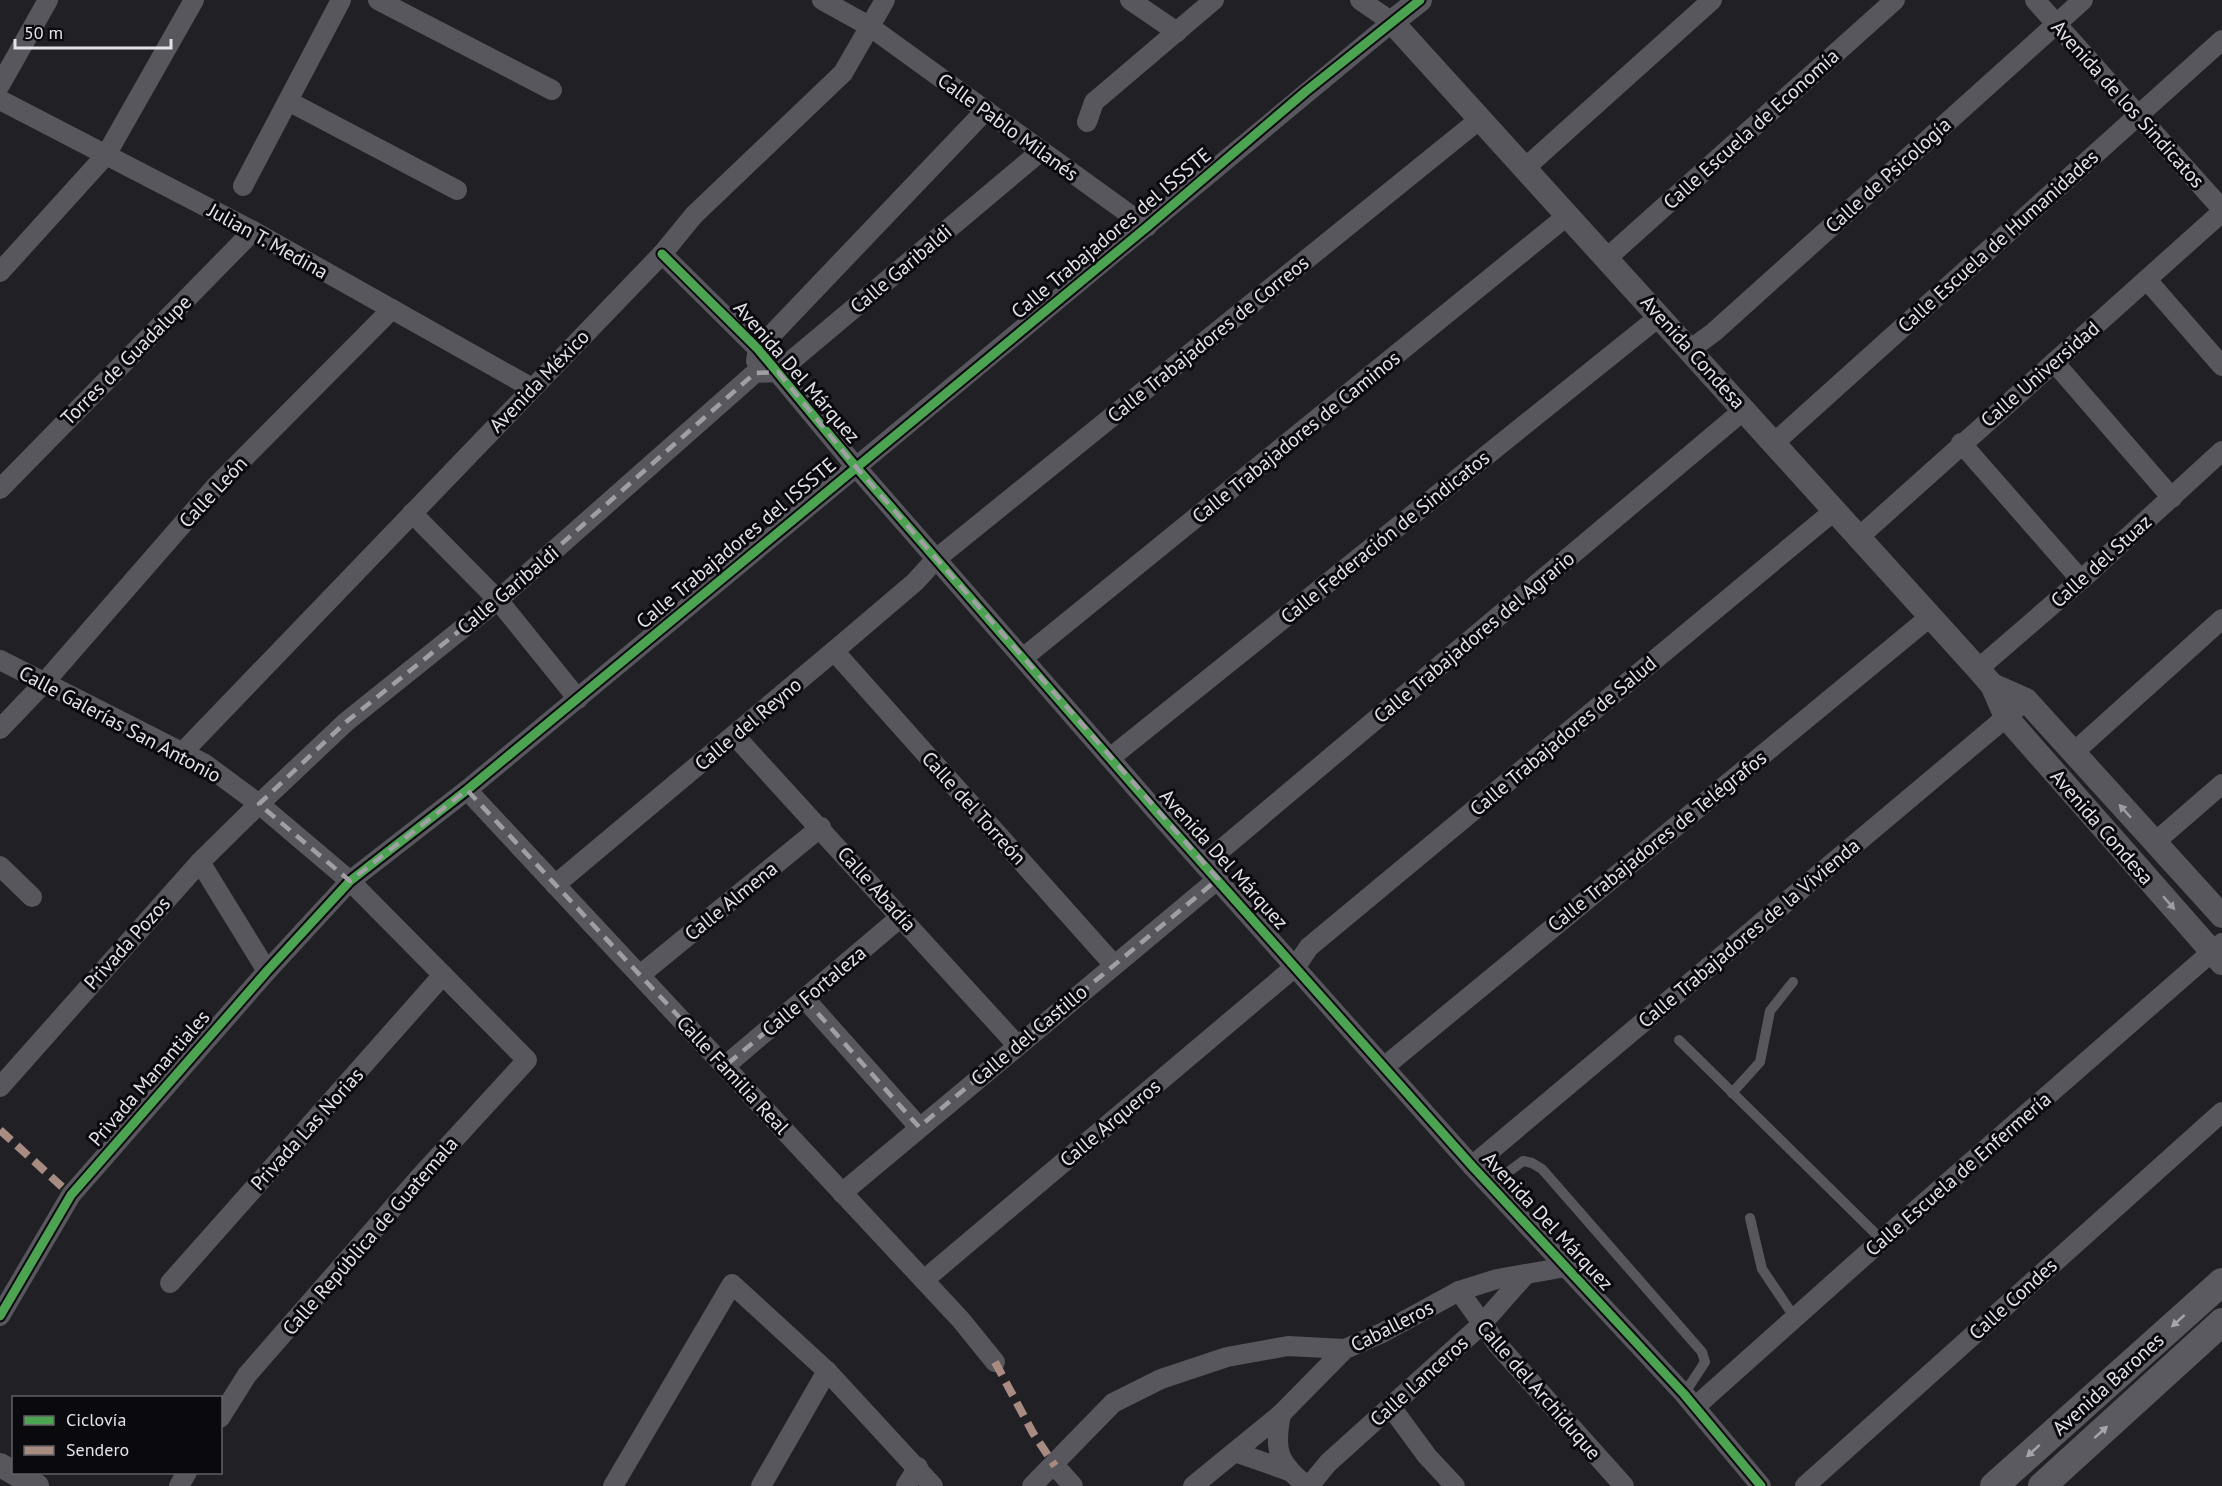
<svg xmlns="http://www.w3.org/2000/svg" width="2222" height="1486" font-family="'PT Sans',sans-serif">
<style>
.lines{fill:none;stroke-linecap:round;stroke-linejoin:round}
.service{stroke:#59575e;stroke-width:10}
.minor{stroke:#59575e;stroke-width:20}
.tertiary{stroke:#59575e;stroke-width:24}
.secondary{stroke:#5c5a61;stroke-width:28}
.quiet{stroke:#a88b81;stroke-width:8;stroke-dasharray:15 8;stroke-linecap:butt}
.cycleway-casing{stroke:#0a090d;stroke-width:13}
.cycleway{stroke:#4ca352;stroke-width:9}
.oneway{fill:#9f9da4}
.oneway2{fill:#a7a5ac}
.marked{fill:none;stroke:#a09fa4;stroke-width:4.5;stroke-dasharray:12 8;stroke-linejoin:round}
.labels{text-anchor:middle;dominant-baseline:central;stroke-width:6;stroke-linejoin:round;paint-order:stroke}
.street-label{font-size:20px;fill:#e5e3e9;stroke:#0a090d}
</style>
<rect width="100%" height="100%" fill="#212025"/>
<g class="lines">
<g class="service">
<polyline points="1679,1040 1882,1240"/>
<polyline points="1732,1093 1760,1062 1770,1011 1793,982"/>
<polyline points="1491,1185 1523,1161 1532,1163 1542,1169 1702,1352 1705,1362 1684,1394"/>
<polyline points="1750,1218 1762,1269 1795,1318"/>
</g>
<g class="minor">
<polyline points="378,0 552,90"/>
<polyline points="822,0 869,26 1147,227"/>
<polyline points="1130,0 1177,32"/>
<polyline points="2035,0 2222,209"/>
<polyline points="0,85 48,0"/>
<polyline points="0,100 253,231 532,388"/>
<polyline points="288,101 457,190"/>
<polyline points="1087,122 1094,102 1214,0"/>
<polyline points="1525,168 1712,0"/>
<polyline points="243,186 341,0"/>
<polyline points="662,254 758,349 856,467 1161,817 1472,1166 1684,1394 1761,1486"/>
<polyline points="1607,258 1895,0"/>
<polyline points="0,272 106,155 194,0"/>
<polyline points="2147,280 2222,366"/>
<polyline points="1691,349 1714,332 2083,0"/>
<polyline points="756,361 758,349 986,110"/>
<polyline points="2054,362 2172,498"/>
<polyline points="1774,443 2222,40"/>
<polyline points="1961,443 2081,580"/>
<polyline points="0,489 253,231"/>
<polyline points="412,513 498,600 578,699"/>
<polyline points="1859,537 2222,212"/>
<polyline points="834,651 1114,965"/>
<polyline points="1023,658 1568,215"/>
<polyline points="0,660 205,764 259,804 350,881 527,1060 418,1179 247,1375 220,1418"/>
<polyline points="1978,669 2081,580 2222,451"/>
<polyline points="0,729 44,683 215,487 392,309"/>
<polyline points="735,736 1017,1045"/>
<polyline points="2073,753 2222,619"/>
<polyline points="181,754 662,254 694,215 843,73 885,0"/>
<polyline points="1110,758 1660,316"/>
<polyline points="467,790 961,1320 995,1362"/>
<polyline points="2154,843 2222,784"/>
<polyline points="200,862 267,971"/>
<polyline points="1204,864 1745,409"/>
<polyline points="0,866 32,897"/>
<polyline points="555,885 834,651 915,582 936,559 1480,119"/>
<polyline points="640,975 821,827"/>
<polyline points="805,999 919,1127"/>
<polyline points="725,1066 902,916"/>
<polyline points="1384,1067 1931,616"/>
<polyline points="0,1087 200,862 259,804 346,722 498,600 755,373 778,372 1041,151"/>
<polyline points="1472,1166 2017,708"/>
<polyline points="842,1193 1218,879"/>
<polyline points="924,1280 1296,966 1309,947 1835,510"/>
<polyline points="170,1283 443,975"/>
<polyline points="1459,1291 1497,1344 1624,1486"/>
<polyline points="0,1316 71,1195 267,971 350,881 467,790 1392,22 1360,0"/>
<polyline points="1391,1407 1427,1456 1455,1486"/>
<polyline points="1695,1407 1882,1240 2222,943"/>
<path d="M1281,1414C1274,1450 1277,1462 1307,1486"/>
<polyline points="1235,1452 1289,1471"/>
<polyline points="1055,1466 1073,1486"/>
<polyline points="179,1486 187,1472"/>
<polyline points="613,1486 732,1284 827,1371 933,1486"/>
<polyline points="761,1486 827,1371"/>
<polyline points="906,1486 918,1467"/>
<polyline points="1032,1486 1113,1403 1161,1379 1227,1357 1288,1346 1345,1349"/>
<polyline points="1193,1486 1281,1414 1345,1349 1382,1333 1459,1291 1497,1279 1566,1267"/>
<polyline points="1309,1486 1328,1463 1481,1325 1526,1274"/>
<polyline points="1805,1486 2222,1112"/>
</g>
<g class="tertiary">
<polyline points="1420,0 1392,22 1978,669 1992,685 2006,717 2222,963"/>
<polyline points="1992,685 2026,700 2222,916"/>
<polyline points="0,1465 37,1486"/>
</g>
<g class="secondary">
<polyline points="1994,1486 2222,1282"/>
<polyline points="2042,1486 2222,1322"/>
</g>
<g class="quiet">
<polyline points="0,1130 71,1195"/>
<polyline points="995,1362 1033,1433 1055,1466"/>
</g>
<g class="cycleway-casing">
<g id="cycleway">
<polyline points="662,254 758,349 856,467 1161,817 1472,1166 1684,1394 1761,1486"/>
<polyline points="0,1316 71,1195 267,971 350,881 467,790 1147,227 1305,92 1420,0"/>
</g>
</g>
<use href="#cycleway" class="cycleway"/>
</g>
<defs><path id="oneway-solid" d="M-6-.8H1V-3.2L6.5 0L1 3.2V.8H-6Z" transform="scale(1.5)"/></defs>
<g class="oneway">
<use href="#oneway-solid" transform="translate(2125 811) rotate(-132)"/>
<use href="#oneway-solid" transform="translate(2169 903) rotate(49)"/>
</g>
<g class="oneway2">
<use href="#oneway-solid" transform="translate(2178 1321) rotate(138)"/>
<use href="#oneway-solid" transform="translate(2101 1432) rotate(-42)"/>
<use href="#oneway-solid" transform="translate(2033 1451) rotate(138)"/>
</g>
<path class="marked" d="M778,372L856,467L1218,879L919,1127L805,999L725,1066L467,790L350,881L259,804L346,722L498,600L755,373Z"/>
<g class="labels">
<g class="street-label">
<text transform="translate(2128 104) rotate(48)">Avenida de los Sindicatos</text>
<text transform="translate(1008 127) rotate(36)">Calle Pablo Milanés</text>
<text transform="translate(1751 129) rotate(-42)">Calle Escuela de Economía</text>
<text transform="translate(1888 175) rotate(-42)">Calle de Psicología</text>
<text transform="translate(1111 233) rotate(-40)">Calle Trabajadores del ISSSTE</text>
<text transform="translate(268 241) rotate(29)">Julian T. Medina</text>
<text transform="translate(1998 241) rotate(-42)">Calle Escuela de Humanidades</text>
<text transform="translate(901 269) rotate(-40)">Calle Garibaldi</text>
<text transform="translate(1208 339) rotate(-39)">Calle Trabajadores de Correos</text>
<text transform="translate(1693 352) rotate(48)">Avenida Condesa</text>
<text transform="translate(126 360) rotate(-45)">Torres de Guadalupe</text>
<text transform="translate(797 372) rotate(49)">Avenida Del Márquez</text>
<text transform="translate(2040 374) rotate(-41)">Calle Universidad</text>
<text transform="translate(539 381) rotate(-46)">Avenida México</text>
<text transform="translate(1296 437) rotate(-39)">Calle Trabajadores de Caminos</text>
<text transform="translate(213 492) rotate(-47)">Calle León</text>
<text transform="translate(1385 537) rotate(-39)">Calle Federación de Sindicatos</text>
<text transform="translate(736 543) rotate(-40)">Calle Trabajadores del ISSSTE</text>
<text transform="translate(2101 561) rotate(-42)">Calle del Stuaz</text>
<text transform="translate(508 590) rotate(-40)">Calle Garibaldi</text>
<text transform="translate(1474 637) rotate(-40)">Calle Trabajadores del Agrario</text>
<text transform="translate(120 724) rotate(28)">Calle Galerías San Antonio</text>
<text transform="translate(748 724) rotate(-40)">Calle del Reyno</text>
<text transform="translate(1563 736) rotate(-40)">Calle Trabajadores de Salud</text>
<text transform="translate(974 808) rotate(48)">Calle del Torreón</text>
<text transform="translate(2102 827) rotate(49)">Avenida Condesa</text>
<text transform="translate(1657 841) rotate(-39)">Calle Trabajadores de Telégrafos</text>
<text transform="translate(1224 859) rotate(48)">Avenida Del Márquez</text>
<text transform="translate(877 889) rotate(48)">Calle Abadía</text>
<text transform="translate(731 901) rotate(-39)">Calle Almena</text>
<text transform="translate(1749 933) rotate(-40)">Calle Trabajadores de la Vivienda</text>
<text transform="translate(127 943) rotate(-48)">Privada Pozos</text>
<text transform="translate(814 991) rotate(-40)">Calle Fortaleza</text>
<text transform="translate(1029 1035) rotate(-40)">Calle del Castillo</text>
<text transform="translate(733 1075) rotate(47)">Calle Familia Real</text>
<text transform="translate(149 1078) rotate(-49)">Privada Manantiales</text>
<text transform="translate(1110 1123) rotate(-40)">Calle Arqueros</text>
<text transform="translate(307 1129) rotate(-48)">Privada Las Norias</text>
<text transform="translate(1958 1174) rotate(-41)">Calle Escuela de Enfermería</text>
<text transform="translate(1548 1221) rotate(47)">Avenida Del Márquez</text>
<text transform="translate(370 1236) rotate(-49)">Calle República de Guatemala</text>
<text transform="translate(2013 1299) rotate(-42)">Calle Condes</text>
<text transform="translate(1392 1326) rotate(-27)">Caballeros</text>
<text transform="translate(1419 1381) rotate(-42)">Calle Lanceros</text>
<text transform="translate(2108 1384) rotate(-42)">Avenida Barones</text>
<text transform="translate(1539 1390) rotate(49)">Calle del Archiduque</text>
</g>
</g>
<rect x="12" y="1396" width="210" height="78" fill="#0a090d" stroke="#626065" stroke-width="1.5"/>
<rect x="24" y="1416" width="30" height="9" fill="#4ca352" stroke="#626065" stroke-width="1.5"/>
<text x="66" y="1426" font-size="18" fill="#e5e3e9">Ciclovía</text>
<rect x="24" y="1446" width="30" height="9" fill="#a88b81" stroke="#626065" stroke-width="1.5"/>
<text x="66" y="1456" font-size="18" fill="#e5e3e9">Sendero</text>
<path d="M15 39v9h156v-9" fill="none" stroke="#e5e3e9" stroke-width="3"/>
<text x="24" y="39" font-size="18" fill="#e5e3e9" stroke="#0a090d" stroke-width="4.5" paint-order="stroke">50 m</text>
</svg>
